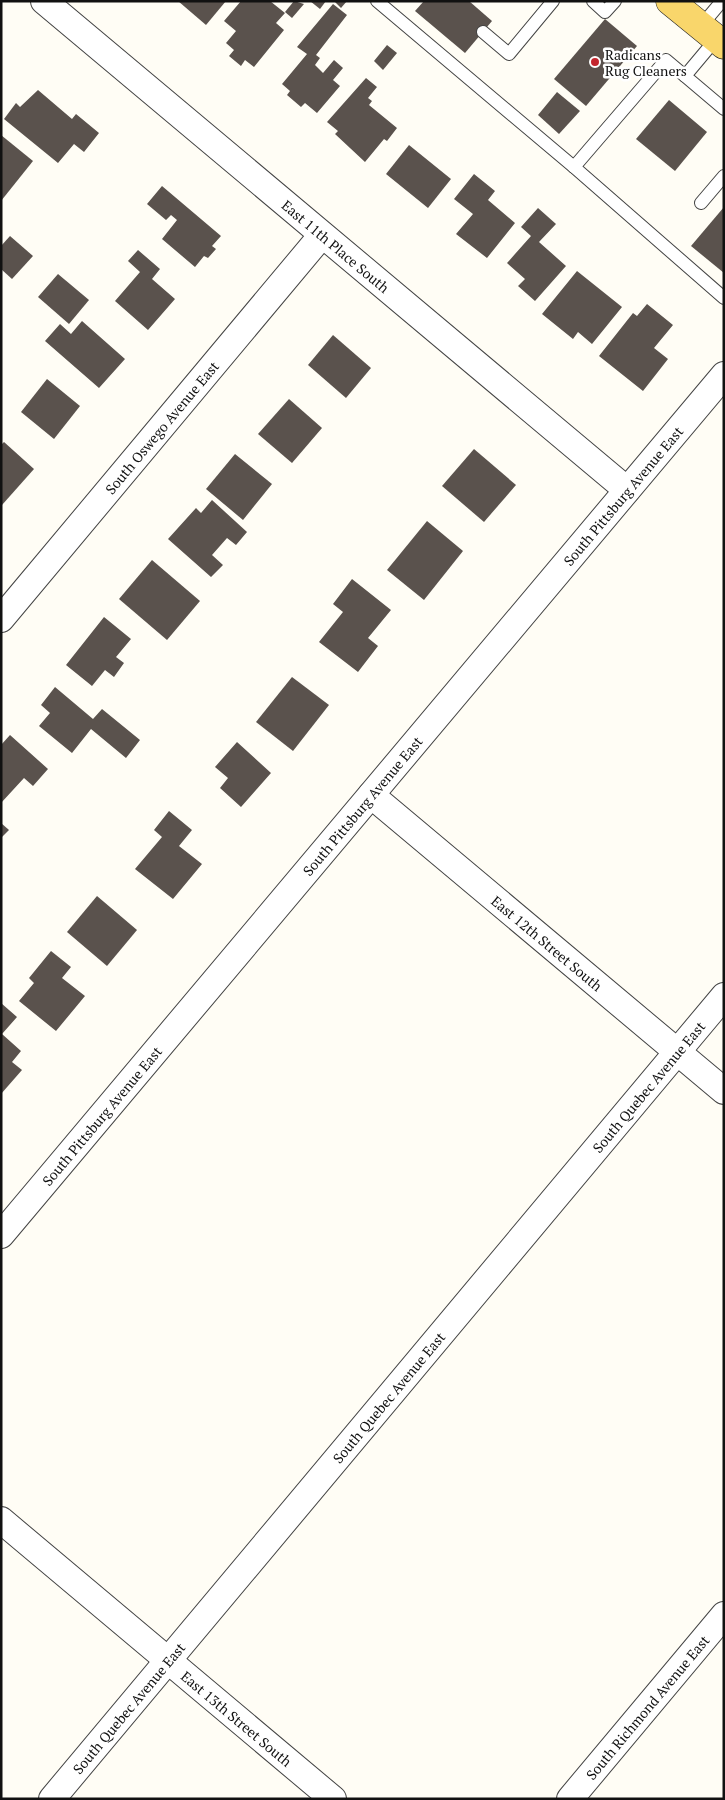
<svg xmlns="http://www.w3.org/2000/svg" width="725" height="1800" font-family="'PT Serif',serif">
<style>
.building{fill:#5a524d}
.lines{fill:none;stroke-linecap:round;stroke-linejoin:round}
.service-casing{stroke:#444;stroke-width:14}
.minor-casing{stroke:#444;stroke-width:28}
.primary-casing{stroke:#222;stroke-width:29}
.service{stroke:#fff;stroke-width:12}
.minor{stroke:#fff;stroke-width:26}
.primary{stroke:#f9d66b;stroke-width:28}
.poi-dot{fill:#c4262e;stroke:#fff;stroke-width:2}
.labels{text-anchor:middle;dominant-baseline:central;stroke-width:5;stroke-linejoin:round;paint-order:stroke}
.poi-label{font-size:14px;fill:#111;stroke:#fff;text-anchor:start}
.street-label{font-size:14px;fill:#111;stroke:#fff}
</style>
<rect width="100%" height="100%" fill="#fffdf5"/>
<g class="building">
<polygon points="178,1 226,1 206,25"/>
<polygon points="241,1 270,1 285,13 276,23 284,30 254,67 245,60 241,66 229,56 234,50 226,43 236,31 224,21"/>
<polygon points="294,1 304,4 292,18 285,12"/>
<polygon points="310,1 326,1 320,9"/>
<polygon points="334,1 347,1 341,8"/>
<polygon points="424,1 469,1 492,21 465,53 415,11"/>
<polygon points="333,4 347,15 316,55 320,58 315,65 323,73 334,60 343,68 333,80 340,86 317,113 305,103 301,107 287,95 290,91 282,84 307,54 297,47"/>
<polygon points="605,19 637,46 586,106 554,79"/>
<polygon points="387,45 397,53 383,70 374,61"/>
<polygon points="366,78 377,87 368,98 372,101 369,105 397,128 387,141 384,139 365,162 335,134 338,131 327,122"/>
<polygon points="38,90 72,119 76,114 99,133 84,152 74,144 58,163 4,119 16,103 20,107"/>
<polygon points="557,92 580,111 559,134 538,115"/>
<polygon points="669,100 707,132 675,171 636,139"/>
<polygon points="1,135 33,161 1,201"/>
<polygon points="409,145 451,179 428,208 386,174"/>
<polygon points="474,174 495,191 488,200 515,223 487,258 456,234 473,214 454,199"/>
<polygon points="162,186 221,236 212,246 216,249 208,258 204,256 195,267 162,239 177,220 171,215 166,220 147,204"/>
<polygon points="724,207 724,273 691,246"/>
<polygon points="538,208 556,224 539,242 566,266 535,301 518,286 525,279 507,263 531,236 521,227"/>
<polygon points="10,236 33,256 12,279 1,269 1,246"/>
<polygon points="138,250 160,269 152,279 175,299 148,330 115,301 140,272 128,261"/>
<polygon points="577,271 622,307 592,344 578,332 573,339 542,314"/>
<polygon points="58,274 89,300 69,324 38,297"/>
<polygon points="647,304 673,325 654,348 668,359 643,391 599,356 633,313 637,316"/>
<polygon points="82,321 125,359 99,388 45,341 60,324 71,334"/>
<polygon points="333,335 371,368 346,398 308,365"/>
<polygon points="47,379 80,406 54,439 21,412"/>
<polygon points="289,399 322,428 292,463 258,434"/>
<polygon points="4,442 34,469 2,505 1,445"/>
<polygon points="474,449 516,485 484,522 442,486"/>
<polygon points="235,454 272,484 243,520 206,489"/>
<polygon points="212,500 247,532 236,545 227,538 212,555 223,565 211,577 168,539 196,508 201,513"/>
<polygon points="427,521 463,551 424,600 387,570"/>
<polygon points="152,560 200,601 167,640 119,599"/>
<polygon points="352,579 391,610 368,638 378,646 358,672 319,642 343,612 333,604"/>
<polygon points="104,617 131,639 116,657 124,663 114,677 105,670 92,686 66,665"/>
<polygon points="292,677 329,705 293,751 256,722"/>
<polygon points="55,687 93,719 102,709 140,740 126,758 91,729 72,753 39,726 50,713 41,705"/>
<polygon points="10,735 48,769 33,786 24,778 1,803 1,745"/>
<polygon points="237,742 271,773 241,807 220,788 228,778 215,767"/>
<polygon points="169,811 192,830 179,846 202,864 173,899 135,869 162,837 154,830"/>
<polygon points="1,823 9,830 1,838"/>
<polygon points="97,896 137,930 107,966 67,932"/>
<polygon points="51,951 71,967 62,978 85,996 56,1031 19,1001 34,983 29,978"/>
<polygon points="1,1003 17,1017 2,1034 21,1051 12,1062 22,1070 1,1094"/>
</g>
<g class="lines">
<g class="service-casing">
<g id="service">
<polyline points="377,1 574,167 724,298"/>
<polyline points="593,1 605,12 615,1"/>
<polyline points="701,26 722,1"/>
<polyline points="483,32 509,54 553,1"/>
<polyline points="716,39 685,76 724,109"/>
<polyline points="574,167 666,60 685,76"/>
<polyline points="701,203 724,176"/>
</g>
</g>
<g class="minor-casing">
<g id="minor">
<path id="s1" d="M44,1L627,490"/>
<path id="s2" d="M1,619L322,235"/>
<path id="s3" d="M371,795L724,1091"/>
<path id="s4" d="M1,1235L724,375"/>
<path id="s5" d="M1,1520L333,1799"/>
<path id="s6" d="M52,1799L724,996"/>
<path id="s7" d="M570,1799L724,1615"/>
</g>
</g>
<g class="primary-casing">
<polyline id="primary" points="670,1 724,45"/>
</g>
<use href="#service" class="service"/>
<use href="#minor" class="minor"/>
<use href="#primary" class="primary"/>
</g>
<circle class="poi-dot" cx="595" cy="62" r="5"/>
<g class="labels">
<g class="poi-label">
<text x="605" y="54">Radicans<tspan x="605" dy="16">Rug Cleaners</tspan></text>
</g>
<g class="street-label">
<text stroke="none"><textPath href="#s1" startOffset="381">East 11th Place South</textPath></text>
<text stroke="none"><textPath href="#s2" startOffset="250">South Oswego Avenue East</textPath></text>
<text stroke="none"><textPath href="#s4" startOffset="966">South Pittsburg Avenue East</textPath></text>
<text stroke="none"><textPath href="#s4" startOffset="561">South Pittsburg Avenue East</textPath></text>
<text stroke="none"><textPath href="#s3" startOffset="230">East 12th Street South</textPath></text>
<text stroke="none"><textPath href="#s6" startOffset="929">South Quebec Avenue East</textPath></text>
<text stroke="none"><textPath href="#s4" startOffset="156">South Pittsburg Avenue East</textPath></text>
<text stroke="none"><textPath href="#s6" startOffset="524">South Quebec Avenue East</textPath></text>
<text stroke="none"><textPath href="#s7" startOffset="120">South Richmond Avenue East</textPath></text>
<text stroke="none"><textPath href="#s6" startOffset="119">South Quebec Avenue East</textPath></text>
<text stroke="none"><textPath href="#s5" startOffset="308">East 13th Street South</textPath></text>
</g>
</g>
<rect width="725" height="1800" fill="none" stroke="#111111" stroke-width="5"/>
</svg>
